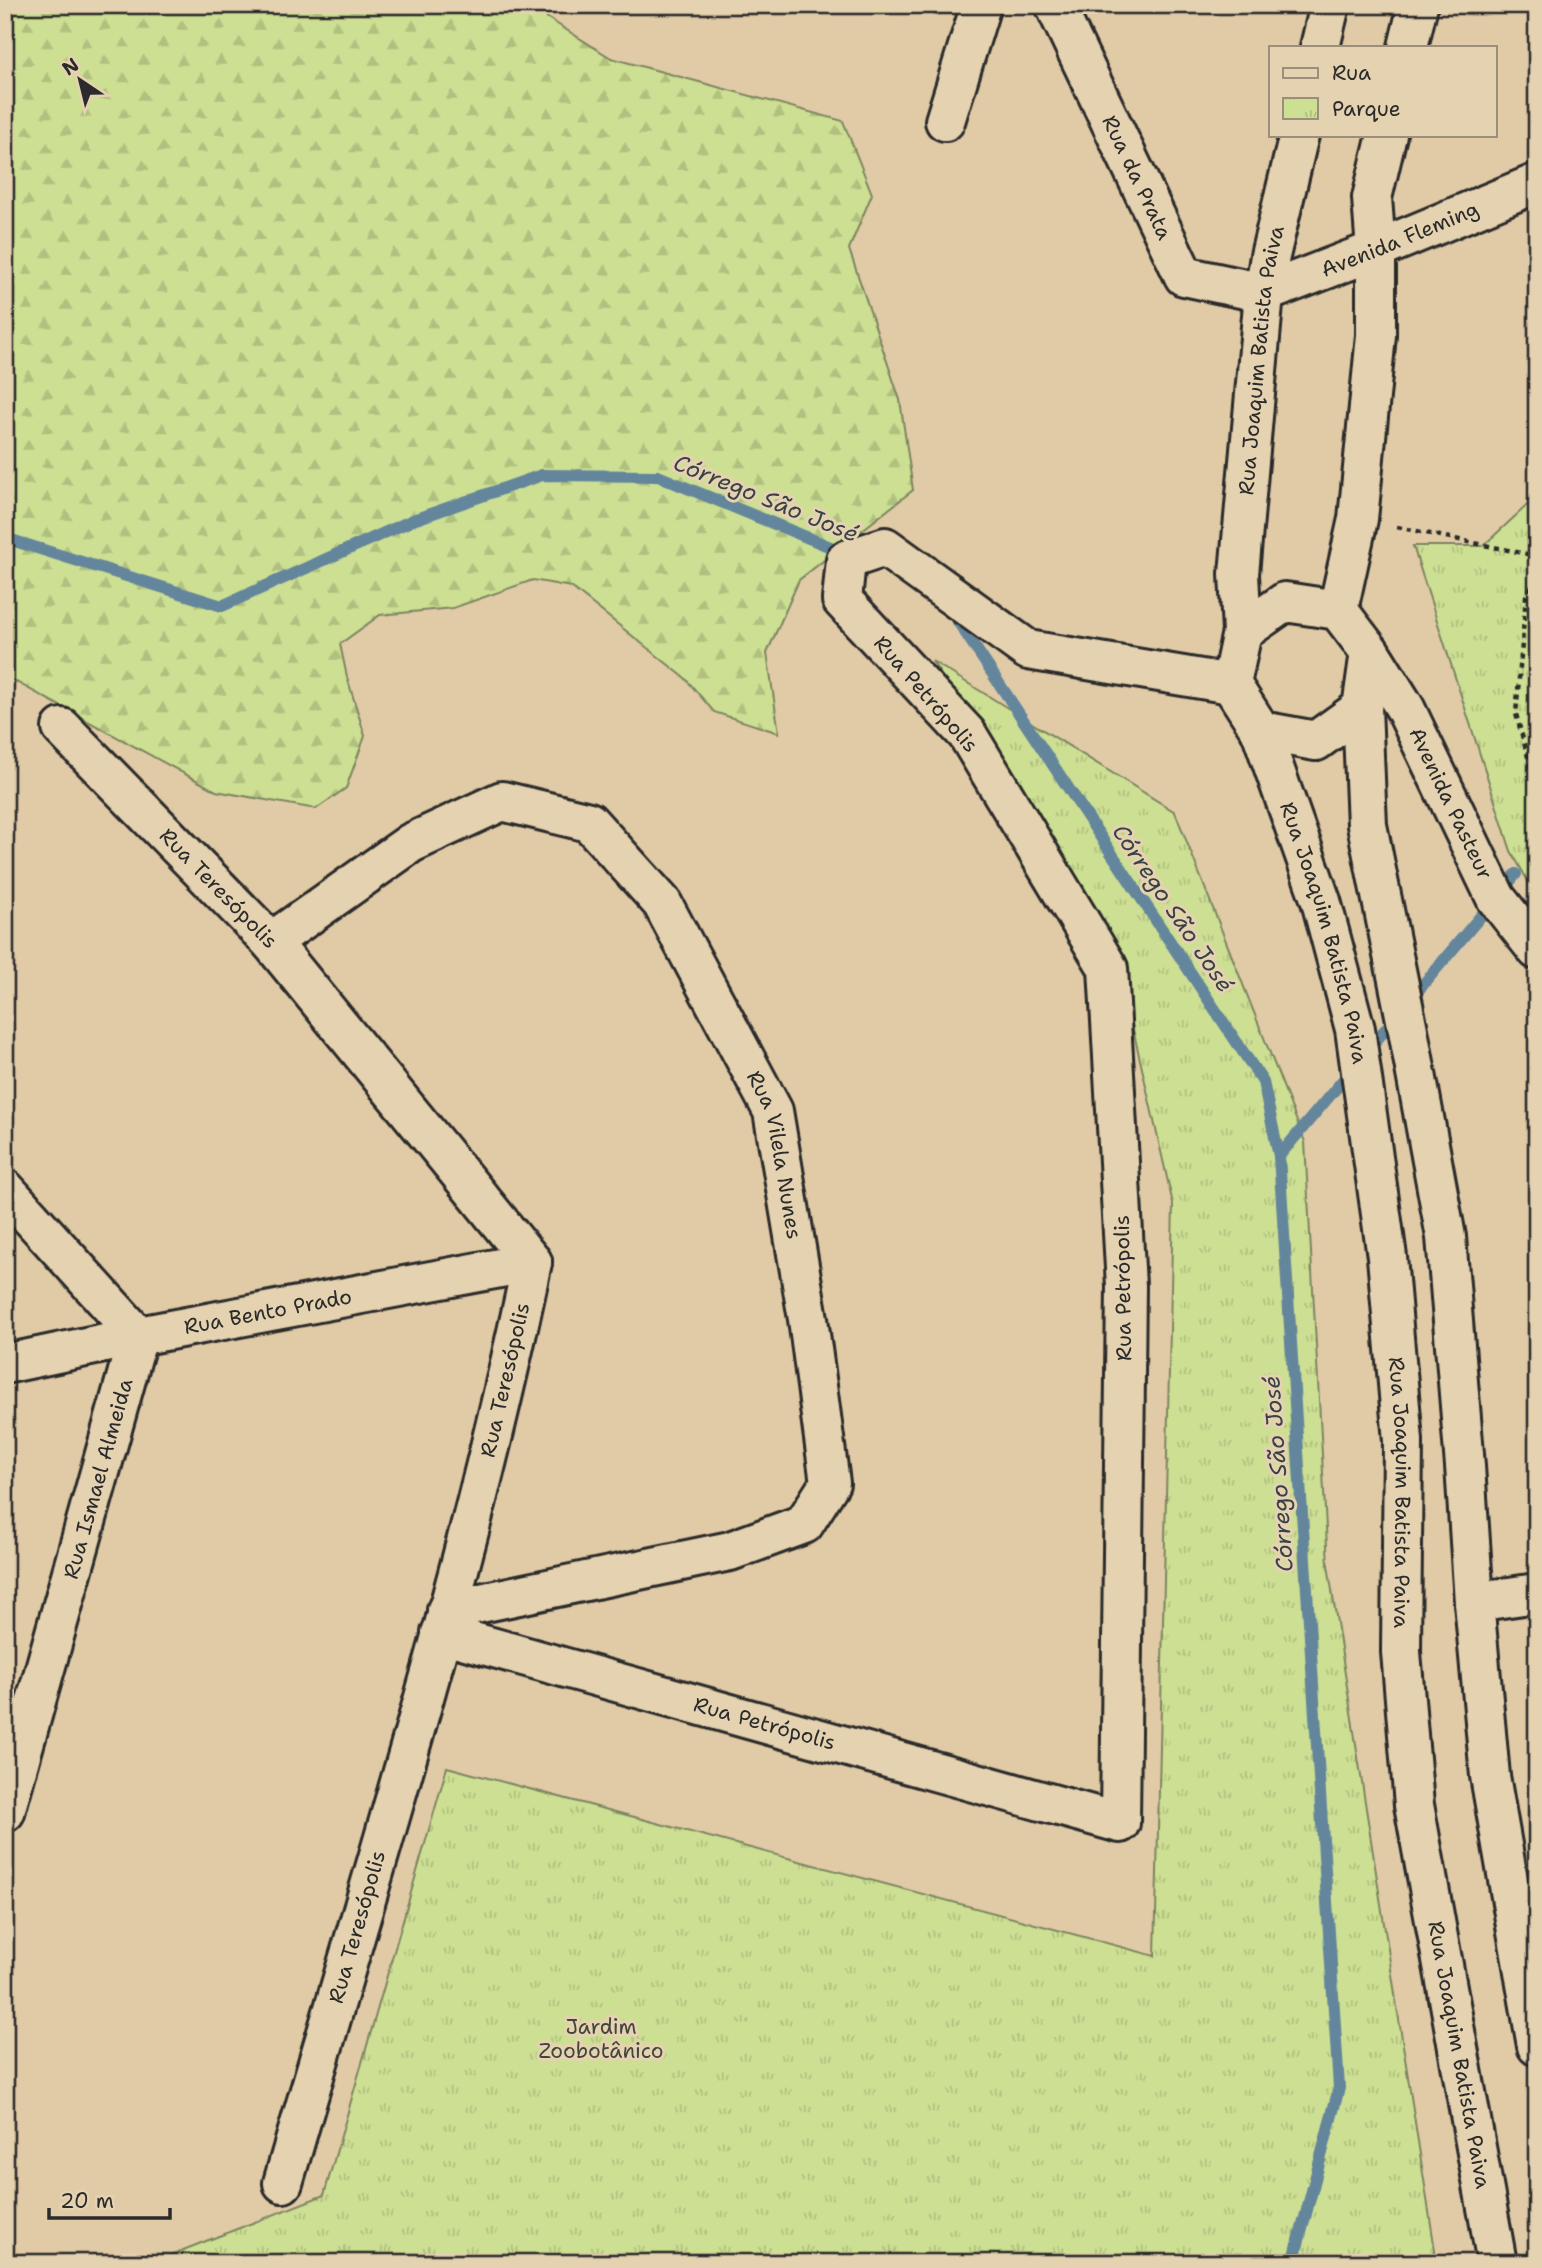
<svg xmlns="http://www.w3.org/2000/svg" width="1542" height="2268" font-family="'Shantell Sans',sans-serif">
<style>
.forest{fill:url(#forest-firs);stroke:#7c855f;stroke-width:2}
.park{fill:url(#park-tufts);stroke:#7c855f;stroke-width:2}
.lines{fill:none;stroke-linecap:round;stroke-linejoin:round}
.stream{stroke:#64869c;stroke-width:12}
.minor-casing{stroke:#2b2b2b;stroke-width:44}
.major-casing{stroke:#2b2b2b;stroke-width:44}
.path{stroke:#2b2b2b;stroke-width:4.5;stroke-dasharray:5 5;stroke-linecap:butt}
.minor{stroke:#e5d2b0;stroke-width:38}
.major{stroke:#e5d2b0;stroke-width:38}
.labels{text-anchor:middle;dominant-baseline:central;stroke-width:6;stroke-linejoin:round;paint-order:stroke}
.street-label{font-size:21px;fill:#2b2b2b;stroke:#e5d2b0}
.park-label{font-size:21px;fill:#43463b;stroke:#e5d2b0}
.water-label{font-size:23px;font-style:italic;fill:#394247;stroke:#e5d2b0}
</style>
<defs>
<pattern id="forest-firs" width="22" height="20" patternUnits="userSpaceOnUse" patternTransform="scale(1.75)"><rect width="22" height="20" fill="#cddf93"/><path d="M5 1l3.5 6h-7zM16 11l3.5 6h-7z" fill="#b0c07f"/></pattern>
<pattern id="park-tufts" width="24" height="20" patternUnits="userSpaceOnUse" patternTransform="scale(1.75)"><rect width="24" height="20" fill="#cddf93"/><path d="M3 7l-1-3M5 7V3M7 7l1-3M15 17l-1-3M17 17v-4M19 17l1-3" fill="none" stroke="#b0c07f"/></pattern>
</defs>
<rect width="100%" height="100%" fill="#e1cba7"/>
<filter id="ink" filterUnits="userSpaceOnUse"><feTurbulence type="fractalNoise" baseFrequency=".0143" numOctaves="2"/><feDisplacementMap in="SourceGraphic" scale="14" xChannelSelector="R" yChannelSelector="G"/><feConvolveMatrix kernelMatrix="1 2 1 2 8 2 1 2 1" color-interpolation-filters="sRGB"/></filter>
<g filter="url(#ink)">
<polygon class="forest" points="5,5 527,5 611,58 843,121 872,194 849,249 900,400 913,490 799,580 767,653 779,733 714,712 685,678 571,587 533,580 453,608 380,615 340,644 347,677 365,736 346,788 316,809 216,791 5,676"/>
<g class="park">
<polygon points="1537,496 1537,897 1511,851 1413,546 1483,546"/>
<polygon points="932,661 1175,812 1305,1142 1328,1565 1437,2263 150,2263 324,2195 447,1767 1155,1956 1173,1204 1112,937"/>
</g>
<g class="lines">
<g class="stream">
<polyline points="5,538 222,606 413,520 542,475 658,476 845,553"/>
<polyline points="951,611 1263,1082 1279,1156 1339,2088 1293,2263"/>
<polyline points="1411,999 1516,874"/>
<polyline points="1365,1053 1397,1016"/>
<polyline points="1279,1156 1354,1067"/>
</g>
<g class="minor-casing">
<g id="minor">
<path id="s1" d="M1055,5L1184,276L1264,293L1376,250L1537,183"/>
<polyline points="945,121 981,5"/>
<path id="s2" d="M1370,652L1405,708L1496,898L1537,950"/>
<path id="s3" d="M62,728L271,942L532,1262C468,1573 371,1878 283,2183"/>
<path id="s4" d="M271,942L411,843L502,801L589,822L662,903L773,1111L808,1319L830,1483L804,1524L730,1551L447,1610"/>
<polyline points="5,1189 138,1336"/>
<path id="s5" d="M5,1364L138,1336L532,1262"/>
<polyline points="1474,1602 1537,1593"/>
<path id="s6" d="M441,1633L1120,1823L1126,1286L1108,968L967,734L842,600L846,560L885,547L1028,650L1231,684"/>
<path id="s7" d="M5,1812L138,1336"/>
</g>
</g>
<g class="major-casing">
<g id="major">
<polyline points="1320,47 1330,5"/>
<polyline points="1408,47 1418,5"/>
<polygon points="1285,602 1338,610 1370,652 1362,708 1316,741 1261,731 1231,684 1242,632"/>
<polyline points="1338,610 1358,519 1376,335 1376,250 1372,198 1387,135"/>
<path id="s8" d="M1242,632L1239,574L1264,293L1270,256L1299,135"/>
<polyline points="1362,708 1367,825 1408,1030 1446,1237 1465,1466 1474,1602 1490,1776 1537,2046"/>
<path id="s9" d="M1261,731L1321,901L1355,1029L1387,1257L1403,1441L1401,1652L1414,1805L1497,2263"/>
</g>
</g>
<g class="path">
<polyline points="1397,527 1537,556"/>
<polyline points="1537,578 1526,596 1516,714 1537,789"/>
</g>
<use href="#minor" class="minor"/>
<use href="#major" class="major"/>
</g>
</g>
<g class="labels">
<g class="street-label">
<text stroke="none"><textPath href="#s1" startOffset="191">Rua da Prata</textPath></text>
<text stroke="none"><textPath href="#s1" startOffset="528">Avenida Fleming</textPath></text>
<text stroke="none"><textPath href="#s8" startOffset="273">Rua Joaquim Batista Paiva</textPath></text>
<text transform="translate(926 694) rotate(49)">Rua Petrópolis</text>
<text stroke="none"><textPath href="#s2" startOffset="172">Avenida Pasteur</textPath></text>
<text stroke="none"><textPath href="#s3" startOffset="224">Rua Teresópolis</textPath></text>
<text stroke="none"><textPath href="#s9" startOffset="212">Rua Joaquim Batista Paiva</textPath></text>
<text stroke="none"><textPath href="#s4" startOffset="749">Rua Vilela Nunes</textPath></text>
<text transform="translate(1123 1288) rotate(-91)">Rua Petrópolis</text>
<text stroke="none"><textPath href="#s5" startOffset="268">Rua Bento Prado</textPath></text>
<text transform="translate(505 1380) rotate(-77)">Rua Teresópolis</text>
<text stroke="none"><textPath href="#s7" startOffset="346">Rua Ismael Almeida</textPath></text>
<text stroke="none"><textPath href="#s9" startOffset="779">Rua Joaquim Batista Paiva</textPath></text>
<text stroke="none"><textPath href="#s6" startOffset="336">Rua Petrópolis</textPath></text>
<text transform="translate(357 1927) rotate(-74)">Rua Teresópolis</text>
<text stroke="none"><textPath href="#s9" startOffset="1346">Rua Joaquim Batista Paiva</textPath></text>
</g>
<g class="park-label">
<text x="601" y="2027">Jardim<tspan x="601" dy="24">Zoobotânico</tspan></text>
</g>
<g class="water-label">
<text transform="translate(766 498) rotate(22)">Córrego São José</text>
<text transform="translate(1173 908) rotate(56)">Córrego São José</text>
<text transform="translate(1278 1474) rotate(-94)">Córrego São José</text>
</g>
</g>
<rect width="1542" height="2268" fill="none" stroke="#e5d2b0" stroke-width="28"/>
<rect x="14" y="14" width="1514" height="2240" fill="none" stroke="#2b2b2b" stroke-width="2.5" filter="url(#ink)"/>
<rect x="1269" y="46" width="228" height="91" fill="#e5d2b0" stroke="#9b8f7b" stroke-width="2"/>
<rect x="1283" y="68" width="35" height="10" fill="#e5d2b0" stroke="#9b8f7b" stroke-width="2"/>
<text x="1332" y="80" font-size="21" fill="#2b2b2b">Rua</text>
<rect x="1283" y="98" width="35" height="21" fill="url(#park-tufts)" stroke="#9b8f7b" stroke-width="2"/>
<text x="1332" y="116" font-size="21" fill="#2b2b2b">Parque</text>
<g transform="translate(80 80) rotate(325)" stroke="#e5d2b0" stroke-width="5" paint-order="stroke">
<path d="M0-5L12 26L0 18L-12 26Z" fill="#2b2b2b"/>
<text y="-10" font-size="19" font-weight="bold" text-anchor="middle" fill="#2b2b2b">N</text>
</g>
<path d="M49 2208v10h121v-10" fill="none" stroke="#2b2b2b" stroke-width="3.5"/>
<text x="60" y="2208" font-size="21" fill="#2b2b2b" stroke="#e5d2b0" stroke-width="5" paint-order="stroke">20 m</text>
</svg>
